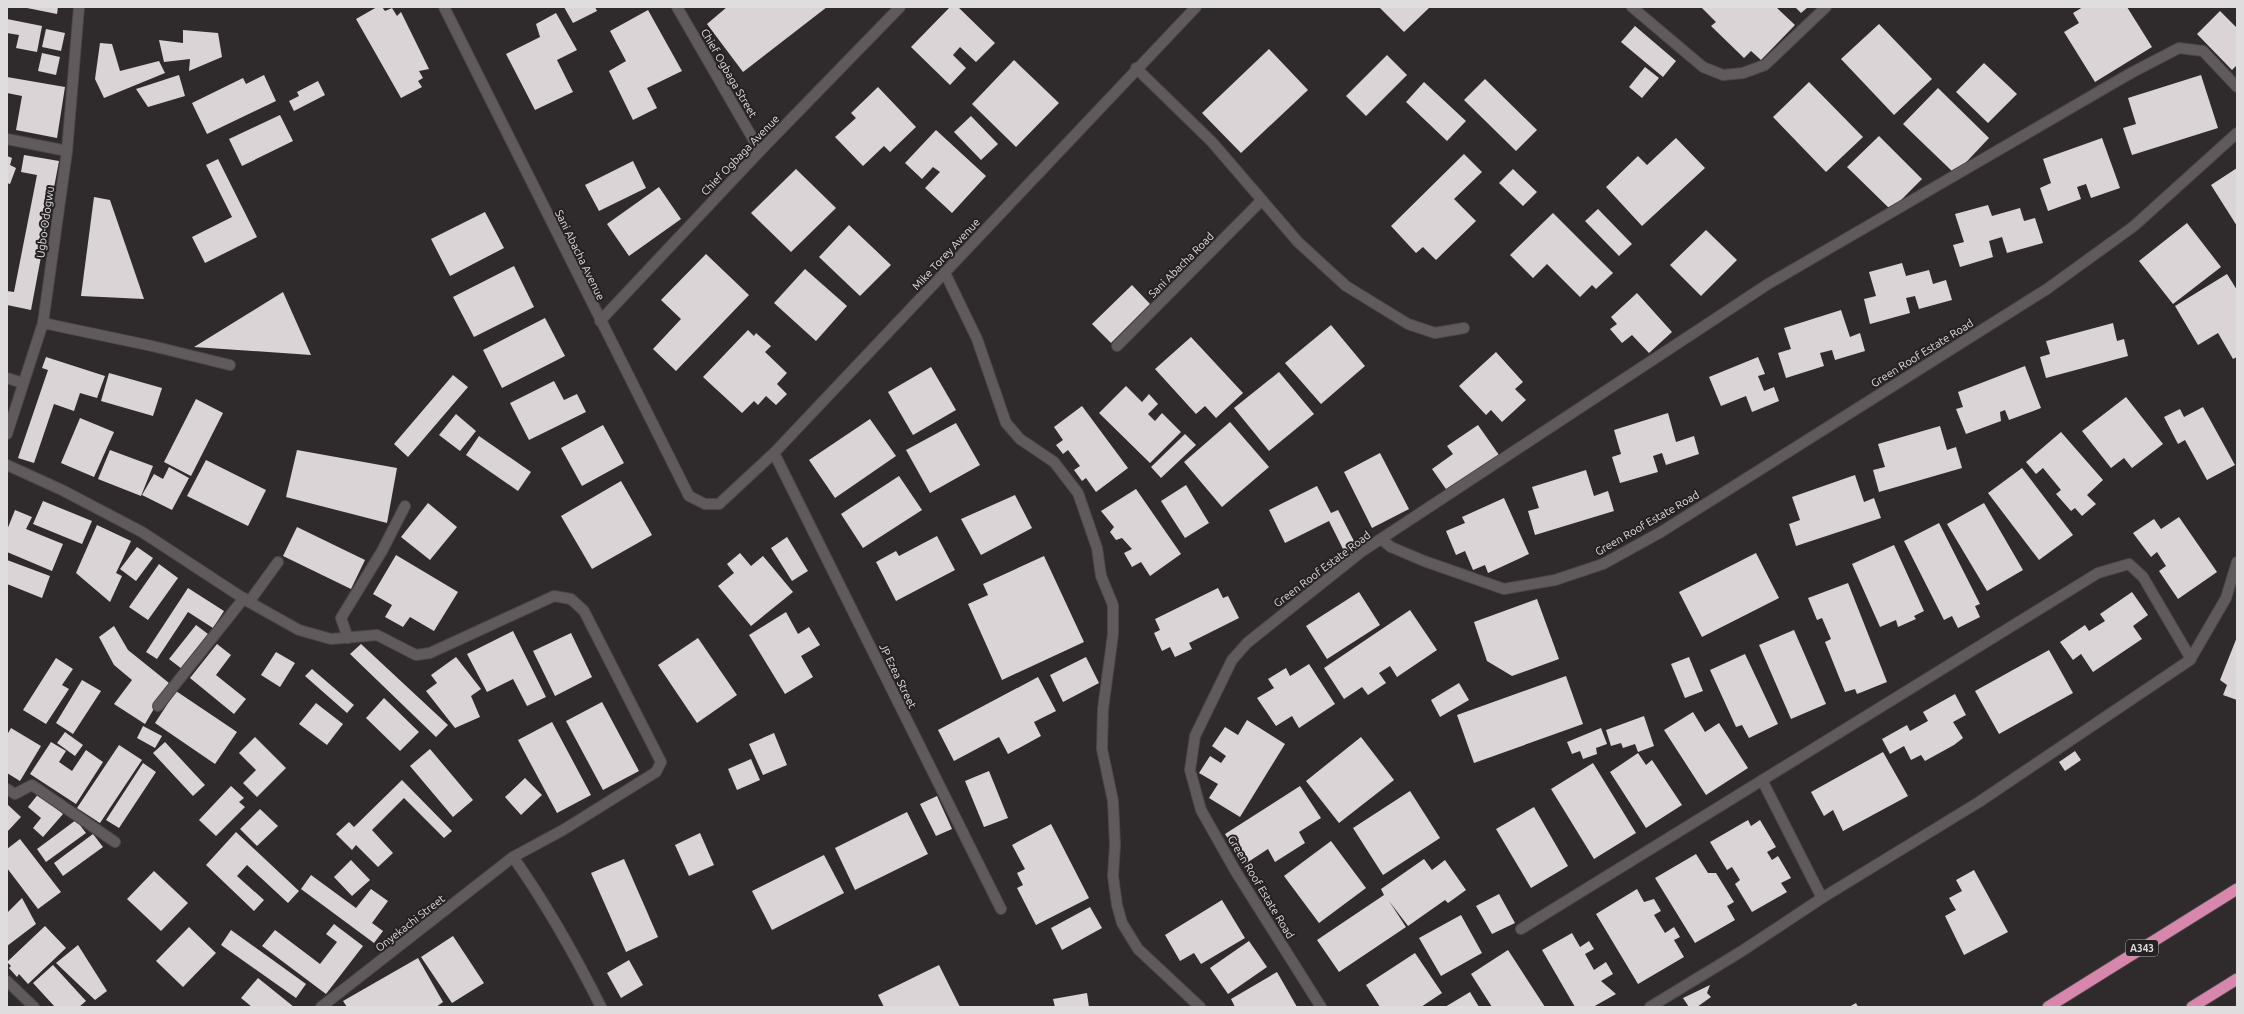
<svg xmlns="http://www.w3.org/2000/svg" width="2244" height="1014" font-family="Ubuntu,sans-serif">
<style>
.building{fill:#dad4d6}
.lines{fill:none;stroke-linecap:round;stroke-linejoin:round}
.minor-casing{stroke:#4b4849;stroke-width:12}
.tertiary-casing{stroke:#4b4849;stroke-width:12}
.secondary-casing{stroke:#4b4849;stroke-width:12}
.trunk-casing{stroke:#4b4849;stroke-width:13}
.minor{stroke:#605a5c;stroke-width:10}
.tertiary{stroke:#605a5c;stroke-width:10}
.secondary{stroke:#605a5c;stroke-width:10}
.trunk{stroke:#d687ab;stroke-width:11}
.labels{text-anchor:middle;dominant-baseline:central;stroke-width:4;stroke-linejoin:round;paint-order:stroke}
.shield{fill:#252122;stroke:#a8a5a6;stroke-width:1}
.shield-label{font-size:10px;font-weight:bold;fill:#e0ddde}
.street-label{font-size:11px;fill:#e0ddde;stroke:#252122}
</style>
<rect width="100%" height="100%" fill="#2f2a2c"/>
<g class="building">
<polygon points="22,7 58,7 57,14"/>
<polygon points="377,7 382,7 385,11 392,8 397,16 401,12 429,69 419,71 423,78 418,81 422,87 401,98 356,19"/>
<polygon points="564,7 595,7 597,11 573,23"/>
<polygon points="727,7 827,7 743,72 707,24"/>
<polygon points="950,7 958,7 995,43 976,62 960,47 953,55 966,68 950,85 911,47"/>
<polygon points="1379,7 1430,7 1404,32"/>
<polygon points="1701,7 1776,7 1795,25 1761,60 1751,51 1744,58 1711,26 1716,22"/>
<polygon points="1795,7 1808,7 1801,13"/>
<polygon points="2083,7 2127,7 2152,47 2095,82 2064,32 2079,23 2073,13"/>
<polygon points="648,10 682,71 647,88 657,108 633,120 609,71 626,61 610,31"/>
<polygon points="2220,11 2237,28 2237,65 2232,70 2197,34"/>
<polygon points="556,13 577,50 557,60 573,92 535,110 506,54 540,37 536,24"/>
<polygon points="7,19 42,26 37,52 16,48 19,35 7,33"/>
<polygon points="1879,24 1932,79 1894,115 1841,59"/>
<polygon points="1635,26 1676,61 1663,77 1621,42"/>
<polygon points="46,29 65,33 61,51 42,47"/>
<polygon points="183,30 218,33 222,57 189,71 190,59 164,62 159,40 183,43"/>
<polygon points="100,43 112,44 120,71 159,61 165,73 104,98 95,79"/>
<polygon points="1269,49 1308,90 1241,153 1202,113"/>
<polygon points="42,53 60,57 56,75 38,71"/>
<polygon points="1387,55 1407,75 1366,116 1346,96"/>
<polygon points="1014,60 1059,103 1016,147 972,104"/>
<polygon points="1984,63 2017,94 1988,123 1956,92"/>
<polygon points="1645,67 1659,78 1642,98 1629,87"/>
<polygon points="179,75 185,96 148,107 136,89"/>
<polygon points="264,75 276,101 207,134 192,103 243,78 246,84"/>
<polygon points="2201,75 2218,128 2132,155 2123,128 2136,124 2128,98"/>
<polygon points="7,77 65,87 57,138 16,130 22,96 7,93"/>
<polygon points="1485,79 1537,130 1516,151 1464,100"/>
<polygon points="318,81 325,95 294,111 289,101 299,96 297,92"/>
<polygon points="1424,82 1466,121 1447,141 1406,102"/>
<polygon points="1809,82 1863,137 1826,172 1773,117"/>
<polygon points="878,87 916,127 890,152 884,146 863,166 835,137 856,118 851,113"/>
<polygon points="1938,88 1989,138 1955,174 1903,124"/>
<polygon points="280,115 293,141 242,166 229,139"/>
<polygon points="971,116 998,144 981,160 954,132"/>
<polygon points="936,130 986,176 952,213 925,188 940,172 933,167 922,179 905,163"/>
<polygon points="1879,136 1922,179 1891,210 1847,167"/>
<polygon points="1676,138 1705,168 1642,226 1606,187 1638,156 1647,165"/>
<polygon points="2102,138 2120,188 2091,198 2086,184 2077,187 2081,199 2048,211 2040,188 2051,183 2043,159"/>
<polygon points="1464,154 1482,172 1454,199 1476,221 1436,260 1423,247 1416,253 1391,226"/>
<polygon points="24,155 59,161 31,310 7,305 7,291 14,292 37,175 21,172"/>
<polygon points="7,156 12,158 10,165 16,168 10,184 7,183"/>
<polygon points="218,159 257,237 205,263 192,237 232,217 206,165"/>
<polygon points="633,161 646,188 599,211 585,185"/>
<polygon points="2237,168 2237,226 2211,185"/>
<polygon points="796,169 836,208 791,252 751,213"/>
<polygon points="1513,169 1537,192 1523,206 1499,183"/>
<polygon points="659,187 681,219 629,256 607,224"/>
<polygon points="94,197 110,200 144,299 81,296"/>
<polygon points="1988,205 1992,216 2020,208 2024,221 2035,218 2043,243 2007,253 2002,237 1989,241 1993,257 1960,267 1953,245 1964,242 1955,214"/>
<polygon points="1598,209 1632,244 1619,256 1585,221"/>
<polygon points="485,212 504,248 450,276 431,239"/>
<polygon points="1553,213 1613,273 1596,289 1592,285 1580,297 1547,264 1533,278 1510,255"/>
<polygon points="2187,223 2221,267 2173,304 2139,261"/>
<polygon points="849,225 891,265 860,296 819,257"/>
<polygon points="1706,230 1737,260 1701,296 1670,265"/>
<polygon points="706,254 749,295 676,371 653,349 681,319 661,300"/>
<polygon points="1902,263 1906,276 1929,270 1933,284 1946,280 1952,300 1919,309 1915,296 1906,298 1910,313 1870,324 1864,299 1876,296 1869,272"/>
<polygon points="514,266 534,307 474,337 453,297"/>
<polygon points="805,269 847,306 816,341 774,303"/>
<polygon points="2227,274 2237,290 2237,357 2233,359 2218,333 2198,345 2175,306"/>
<polygon points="1132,285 1150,304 1111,343 1092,324"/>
<polygon points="283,292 311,355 194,347"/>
<polygon points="1637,293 1672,332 1649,353 1632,335 1622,343 1610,329 1617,324 1611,317"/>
<polygon points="1841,310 1850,337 1860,333 1865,351 1835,360 1832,350 1820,353 1824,366 1786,378 1778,353 1791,349 1784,328"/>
<polygon points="545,318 565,356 502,388 483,350"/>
<polygon points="2113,323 2117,341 2124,339 2128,356 2046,378 2040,357 2050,354 2046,341"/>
<polygon points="1331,325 1365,366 1321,404 1285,363"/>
<polygon points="748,330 754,336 756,333 771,346 765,352 787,373 777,384 787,394 776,405 766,396 758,405 754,401 742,413 703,377"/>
<polygon points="1191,337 1243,393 1216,418 1205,406 1196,414 1155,369"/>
<polygon points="1496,352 1523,382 1515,389 1526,400 1502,422 1491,410 1486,415 1459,386"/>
<polygon points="46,357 105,376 97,398 80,393 74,411 54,404 34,463 18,458 48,370 42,368"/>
<polygon points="1758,357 1765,374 1758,376 1764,391 1774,387 1779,401 1752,412 1746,396 1721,406 1709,377"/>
<polygon points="2025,366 2041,408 2009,420 2005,410 2000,412 2001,421 1966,434 1956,409 1963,407 1958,392"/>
<polygon points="931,367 956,410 913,435 888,392"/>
<polygon points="1279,372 1314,414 1269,451 1234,408"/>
<polygon points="109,373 162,388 153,416 101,401"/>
<polygon points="453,375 468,387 408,457 394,444"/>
<polygon points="554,381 564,400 577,394 586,412 529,440 510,403"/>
<polygon points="1126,386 1142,402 1149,394 1158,404 1148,414 1155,421 1162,413 1181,432 1150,463 1099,413"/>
<polygon points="2126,397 2163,444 2132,468 2124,458 2111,468 2082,431"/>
<polygon points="196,399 223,413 191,476 164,462"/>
<polygon points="1082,406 1128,468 1096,492 1086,478 1082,481 1074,470 1080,466 1068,450 1063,454 1056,445 1063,440 1054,427"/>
<polygon points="2203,407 2235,465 2207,480 2185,440 2178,444 2164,417 2180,409 2184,417"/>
<polygon points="1668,413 1676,442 1694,436 1699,454 1666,465 1662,453 1653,456 1658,472 1620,483 1612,457 1621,454 1614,430"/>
<polygon points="456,414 476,431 460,451 439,435"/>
<polygon points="80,418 114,432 94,477 61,463"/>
<polygon points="870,419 896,456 835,498 809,460"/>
<polygon points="1230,422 1269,467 1222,507 1184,462"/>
<polygon points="956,423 980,465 930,493 906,450"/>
<polygon points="603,425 624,463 582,486 561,448"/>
<polygon points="1478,425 1499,455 1448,492 1432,469 1453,454 1447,446"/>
<polygon points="1940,426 1947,450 1956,447 1962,468 1879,492 1873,470 1885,467 1878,444"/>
<polygon points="2061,432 2103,480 2087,495 2096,504 2082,516 2075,508 2071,511 2056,494 2061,490 2043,468 2036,474 2026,462"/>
<polygon points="1185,434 1196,445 1161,478 1151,467"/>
<polygon points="479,436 531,472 518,491 466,455"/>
<polygon points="110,450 153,466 141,496 98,479"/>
<polygon points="297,450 397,468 387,523 286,497"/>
<polygon points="1380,453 1409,509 1372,528 1344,472"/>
<polygon points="206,460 266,490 248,526 187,496"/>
<polygon points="169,467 189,478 172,510 142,495 154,474 163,479"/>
<polygon points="2022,468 2073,535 2039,560 1988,493"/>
<polygon points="1586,470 1594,496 1608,491 1614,511 1535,535 1528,511 1539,508 1532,487"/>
<polygon points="1855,475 1864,502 1874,498 1881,518 1796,546 1789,524 1800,520 1792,497"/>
<polygon points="899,476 922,510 863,548 841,514"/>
<polygon points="621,481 652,535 592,569 561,516"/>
<polygon points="1186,485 1209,523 1185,538 1161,501"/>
<polygon points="1317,486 1331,513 1338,510 1357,547 1345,553 1329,521 1285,543 1269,510"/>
<polygon points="1136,489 1181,554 1150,576 1141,562 1132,567 1124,553 1132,549 1122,538 1116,540 1110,532 1114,527 1101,511"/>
<polygon points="1015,495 1032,528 981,555 961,519"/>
<polygon points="1504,498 1529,554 1488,573 1485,565 1473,570 1465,551 1456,555 1446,531 1465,523 1462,517"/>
<polygon points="43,501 92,521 82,544 33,524"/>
<polygon points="428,503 457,527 430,560 401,537"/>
<polygon points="1984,503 2023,570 1987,591 1947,524"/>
<polygon points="15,510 32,517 26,529 63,544 52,571 7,552 7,530"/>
<polygon points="2179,517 2217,572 2178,599 2159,571 2166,566 2157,552 2151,557 2133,533 2154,519 2161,529"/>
<polygon points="1939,523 1980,604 1975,606 1980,617 1958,628 1952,616 1944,620 1904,541"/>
<polygon points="97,525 131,541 116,573 122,576 110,602 76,573"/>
<polygon points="297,527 365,560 351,589 283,556"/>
<polygon points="937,536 955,570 896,601 876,562 896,551 899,556"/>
<polygon points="787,537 808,571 792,581 771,548"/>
<polygon points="1894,545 1924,611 1914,616 1916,619 1898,627 1896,620 1880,627 1852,564"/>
<polygon points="137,547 153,558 136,581 120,569"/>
<polygon points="740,553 751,566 763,556 793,592 751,626 718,586 734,573 727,564"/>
<polygon points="1756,553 1779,598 1702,637 1679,592"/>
<polygon points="396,555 458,592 434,631 410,617 403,627 385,617 392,605 373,594"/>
<polygon points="1044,556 1084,642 1002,680 968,604 988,595 983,584"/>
<polygon points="7,560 50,576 42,598 7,584"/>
<polygon points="159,564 178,578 148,620 129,607"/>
<polygon points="1848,583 1887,682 1857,694 1855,689 1845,692 1825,642 1831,639 1822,618 1817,620 1808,598"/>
<polygon points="188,588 224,611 213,628 188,612 157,659 146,652"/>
<polygon points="1218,588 1223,598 1228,596 1239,618 1189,643 1192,649 1175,657 1170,647 1162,651 1154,633 1160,630 1155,619"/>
<polygon points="1359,592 1380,625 1327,659 1306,626"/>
<polygon points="2132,592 2148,615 2133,626 2142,639 2093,672 2081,654 2073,660 2060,642 2085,625 2089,631 2105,621 2100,614"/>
<polygon points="1537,599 1559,659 1512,676 1487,661 1474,622"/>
<polygon points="1410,610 1437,650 1397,677 1390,666 1379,673 1386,683 1368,695 1362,687 1344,699 1324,668"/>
<polygon points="786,612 798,634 809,627 820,645 801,656 813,677 785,694 749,635"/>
<polygon points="196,625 208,634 182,669 169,659"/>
<polygon points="114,626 128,650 169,683 145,724 114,704 132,680 114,665 99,637"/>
<polygon points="1794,630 1826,704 1791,719 1759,645"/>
<polygon points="513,631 546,697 527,706 513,679 487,692 467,654"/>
<polygon points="571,633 592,677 555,696 533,651"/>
<polygon points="2237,637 2237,700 2223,695 2227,685 2220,680"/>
<polygon points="698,638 737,695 697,723 658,665"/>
<polygon points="217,644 231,655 216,675 246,699 234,714 190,678"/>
<polygon points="361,644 448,725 436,737 350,654"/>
<polygon points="2049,650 2073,693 1999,734 1975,691"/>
<polygon points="276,652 295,663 280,687 261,675"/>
<polygon points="1745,654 1778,724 1749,738 1742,725 1736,727 1710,670"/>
<polygon points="456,657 481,689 471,696 480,717 455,728 426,691 437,683 431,675"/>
<polygon points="1086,657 1099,683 1063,702 1050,675"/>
<polygon points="1689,657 1703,691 1685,698 1671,664"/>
<polygon points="56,658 73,669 62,685 69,689 46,724 23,710"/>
<polygon points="1309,664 1335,704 1299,728 1292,716 1276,726 1257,698 1274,688 1268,679 1286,668 1290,676"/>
<polygon points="312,669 354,705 347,713 305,676"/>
<polygon points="1566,676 1583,724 1474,763 1457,715"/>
<polygon points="1038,677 1056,711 1034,722 1041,736 1008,754 999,737 954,761 938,730"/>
<polygon points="82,680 101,691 73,734 56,723"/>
<polygon points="1459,683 1469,700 1440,717 1431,700"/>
<polygon points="176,691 237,732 215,764 155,723"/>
<polygon points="1955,694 1966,715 1953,722 1963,738 1954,745 1925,761 1921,755 1911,760 1904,746 1890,754 1882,739 1907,725 1910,731 1928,721 1923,712"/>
<polygon points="384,698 419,732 400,751 366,718"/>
<polygon points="602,702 639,771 603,790 566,721"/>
<polygon points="316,703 343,724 327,745 299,724"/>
<polygon points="1693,712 1705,732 1719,723 1748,768 1706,795 1664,730"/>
<polygon points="1644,716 1654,746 1638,752 1635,744 1623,748 1621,743 1611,746 1606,730"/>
<polygon points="1247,720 1285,744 1240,817 1209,798 1218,784 1199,773 1210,756 1221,763 1226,756 1212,746 1225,727 1238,735"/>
<polygon points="552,722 591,795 557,813 518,740"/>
<polygon points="143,726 162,736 155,748 137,738"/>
<polygon points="11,728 41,746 20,781 7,773 7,735"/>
<polygon points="1601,728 1607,744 1596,748 1597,754 1583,759 1580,751 1572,754 1567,742"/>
<polygon points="65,732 83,745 75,756 57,743"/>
<polygon points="774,733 787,765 763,775 749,744"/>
<polygon points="255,737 286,768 257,797 243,783 256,770 239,753"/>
<polygon points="1361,737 1394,780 1339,823 1306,781"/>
<polygon points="51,742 66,751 59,762 72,771 86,750 103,762 76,804 30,774"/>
<polygon points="165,742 205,785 193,796 153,753"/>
<polygon points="119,745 142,760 100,823 77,808"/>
<polygon points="430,749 473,800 453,817 410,766"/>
<polygon points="2075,751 2081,760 2065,771 2059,762"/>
<polygon points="1883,752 1908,796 1843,831 1833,810 1824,816 1811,792"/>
<polygon points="1638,753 1646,765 1652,760 1682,805 1646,828 1610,772"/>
<polygon points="751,759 760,780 737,790 728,769"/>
<polygon points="143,763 156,772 119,828 106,820"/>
<polygon points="1593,763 1636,833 1594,859 1551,789"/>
<polygon points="989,771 1008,818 984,827 965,781"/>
<polygon points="525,778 542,795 521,815 505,797"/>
<polygon points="402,780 452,831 444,838 404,798 372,830 393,853 378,867 356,845 352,850 336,834 349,822 354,827"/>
<polygon points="231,786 244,798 239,802 245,807 216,836 199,820"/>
<polygon points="1300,786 1321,818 1299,832 1305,843 1275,862 1268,849 1245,864 1225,834"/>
<polygon points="1410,791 1440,838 1383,875 1353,828"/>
<polygon points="39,793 63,814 43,837 33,828 41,818 28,807"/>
<polygon points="937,796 952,829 936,836 920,804"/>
<polygon points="7,804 21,817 7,832"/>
<polygon points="1534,807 1568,866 1531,888 1496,829"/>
<polygon points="260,809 278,826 257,846 240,829"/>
<polygon points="907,812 928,854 855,890 835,848"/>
<polygon points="76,820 86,833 46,862 37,849"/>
<polygon points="1748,820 1751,826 1760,820 1776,847 1767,852 1772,860 1778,856 1791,878 1781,883 1787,892 1752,912 1735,884 1740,880 1732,867 1727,870 1710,842"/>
<polygon points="1051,824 1089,898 1036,925 1017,888 1023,885 1017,873 1025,869 1012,845"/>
<polygon points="236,832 299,891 288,903 247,865 237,876 264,900 254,911 206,865"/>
<polygon points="700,833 714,865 689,876 675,845"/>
<polygon points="93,834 103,847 63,876 54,863"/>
<polygon points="20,839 61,892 38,909 7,868 7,849"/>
<polygon points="1331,841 1366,888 1319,923 1284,876"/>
<polygon points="1696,854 1708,873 1716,873 1734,902 1727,906 1735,920 1695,943 1655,878"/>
<polygon points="824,855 844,893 772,930 752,891"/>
<polygon points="624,859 658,937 626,952 591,873"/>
<polygon points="1424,859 1432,870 1445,860 1466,890 1448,903 1445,900 1408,926 1389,901 1406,927 1339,972 1317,940 1384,895 1381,889"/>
<polygon points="351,860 370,880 352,896 334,877"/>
<polygon points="1974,870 2008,932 1964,955 1945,916 1956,910 1949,898 1962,891 1956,880"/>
<polygon points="154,871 188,903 161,931 127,899"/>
<polygon points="311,875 356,908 371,889 388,901 372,923 383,931 374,943 301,889"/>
<polygon points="1637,889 1644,902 1654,899 1661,911 1654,915 1665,933 1674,927 1680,937 1674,940 1684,957 1638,984 1596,914"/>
<polygon points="1499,894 1515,923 1492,934 1476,906"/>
<polygon points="22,898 36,924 7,946 7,913"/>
<polygon points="1222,900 1245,938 1201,964 1194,953 1180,961 1165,935"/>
<polygon points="1090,907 1102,928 1062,950 1051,928"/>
<polygon points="1461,915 1482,953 1441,976 1419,938"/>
<polygon points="334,924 363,946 326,994 262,946 275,930 320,964 337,942 326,934"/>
<polygon points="45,926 66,948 28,984 19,974 17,977 9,968 11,966 7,962"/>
<polygon points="189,927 216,953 183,987 156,961"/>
<polygon points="231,930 306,984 296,998 221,945"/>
<polygon points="1572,933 1580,947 1589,941 1594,949 1585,954 1594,970 1606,962 1613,974 1601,981 1616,994 1593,1007 1575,1007 1542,950"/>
<polygon points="453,936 484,983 452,1003 421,957"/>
<polygon points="1249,941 1267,967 1228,994 1210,968"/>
<polygon points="78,945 107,991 95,1000 56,963"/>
<polygon points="1508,950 1545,1007 1492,1007 1471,974"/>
<polygon points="1415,953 1442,993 1421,1007 1380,1007 1366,985"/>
<polygon points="418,958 443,1002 436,1007 347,1007 343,1001"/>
<polygon points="629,960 643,985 621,998 607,973"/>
<polygon points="53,965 86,1001 79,1007 55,1007 33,983"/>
<polygon points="939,965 960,1007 884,1007 878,995"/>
<polygon points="1277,972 1297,1007 1235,1007 1231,999"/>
<polygon points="258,978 294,1007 252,1007 241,998"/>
<polygon points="1710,985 1707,993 1711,997 1697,1007 1689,1007 1683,998"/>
<polygon points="1470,992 1479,1007 1445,1007"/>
<polygon points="1087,993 1089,1007 1055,1007 1053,999"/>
<polygon points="1856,1003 1858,1007 1849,1007"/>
</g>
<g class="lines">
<g class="minor-casing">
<g id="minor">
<polyline points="677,7 760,151"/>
<polyline points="1632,7 1703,67 1723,75 1743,73 1765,65 1826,7"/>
<polyline points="1136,68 1212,142 1298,242 1346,286 1408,324 1435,333 1464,328"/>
<polyline points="7,139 67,151"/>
<polyline points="945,273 977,339 1006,423 1020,439 1054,462 1078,493 1097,548 1101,576 1113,605 1113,634 1103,709 1102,749 1113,801 1115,845 1113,876 1117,905 1122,923 1138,949 1200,1007"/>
<polyline points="600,321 760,151 900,7"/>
<polyline points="43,323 152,346 230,365"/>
<polyline points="1117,346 1261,201"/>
<polyline points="7,378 23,383"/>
<polyline points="774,453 1001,909"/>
<polyline points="7,465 62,490 142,532 249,602 299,630 331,639 377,635 416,655 430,653 554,596 571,599 584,611 661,762 656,772 563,830 513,857 321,1007"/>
<polyline points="1381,539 1391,547 1424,561 1504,589 1555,580 1603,564 1661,532 2047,289 2134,226 2237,133"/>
<polyline points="249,602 278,562"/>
<polyline points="348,638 341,618 382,551 405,506"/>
<polyline points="158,706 244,598"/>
<polyline points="1762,780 1822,898"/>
<polyline points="7,789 15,794 32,785 115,842"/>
<path d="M513,857C547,905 575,955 601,1007"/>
<polyline points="1521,929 2098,573 2129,564 2143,577 2191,659"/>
<polyline points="7,981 34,1007"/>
<polyline points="1321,1007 1236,872 1201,810 1190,770 1195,736 1232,660 1247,643 1361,552 1768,284 2131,73 2179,48 2203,51 2237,87"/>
<polyline points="1650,1007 1742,951 1822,898 1979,802 2190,660 2226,598 2237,562"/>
</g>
</g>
<g class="tertiary-casing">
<g id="tertiary">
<polyline points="444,7 689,496 705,504"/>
<polyline points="7,434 43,323 67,151 79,7"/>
</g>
</g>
<g class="secondary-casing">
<polyline id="secondary" points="705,504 719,504 774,453 1196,7"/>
</g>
<g class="trunk-casing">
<g id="trunk">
<polyline points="2048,1007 2237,889"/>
<polyline points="2192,1007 2237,979"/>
</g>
</g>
<use href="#minor" class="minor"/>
<use href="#tertiary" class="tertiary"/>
<use href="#secondary" class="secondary"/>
<use href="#trunk" class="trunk"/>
</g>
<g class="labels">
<rect class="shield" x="2126" y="940" width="32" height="16" rx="3"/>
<g class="shield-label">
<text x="2142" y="948">A343</text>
</g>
<g class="street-label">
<text transform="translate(729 73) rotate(60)">Chief Ogbaga Street</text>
<text transform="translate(740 155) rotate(-46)">Chief Ogbaga Avenue</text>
<text transform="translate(45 222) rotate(-82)">Ugbo-Odogwu</text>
<text transform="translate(946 254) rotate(-47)">Mike Torey Avenue</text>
<text transform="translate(580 255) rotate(64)">Sani Abacha Avenue</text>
<text transform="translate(1181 265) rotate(-45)">Sani Abacha Road</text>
<text transform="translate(1922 353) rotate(-32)">Green Roof Estate Road</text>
<text transform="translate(1647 523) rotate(-30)">Green Roof Estate Road</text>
<text transform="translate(1322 569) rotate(-37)">Green Roof Estate Road</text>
<text transform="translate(898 676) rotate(64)">JP Ezea Street</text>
<text transform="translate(1261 887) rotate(59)">Green Roof Estate Road</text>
<text transform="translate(410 923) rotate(-38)">Onyekachi Street</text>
</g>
</g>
<rect width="2244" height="1014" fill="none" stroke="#e0ddde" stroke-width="16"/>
</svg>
